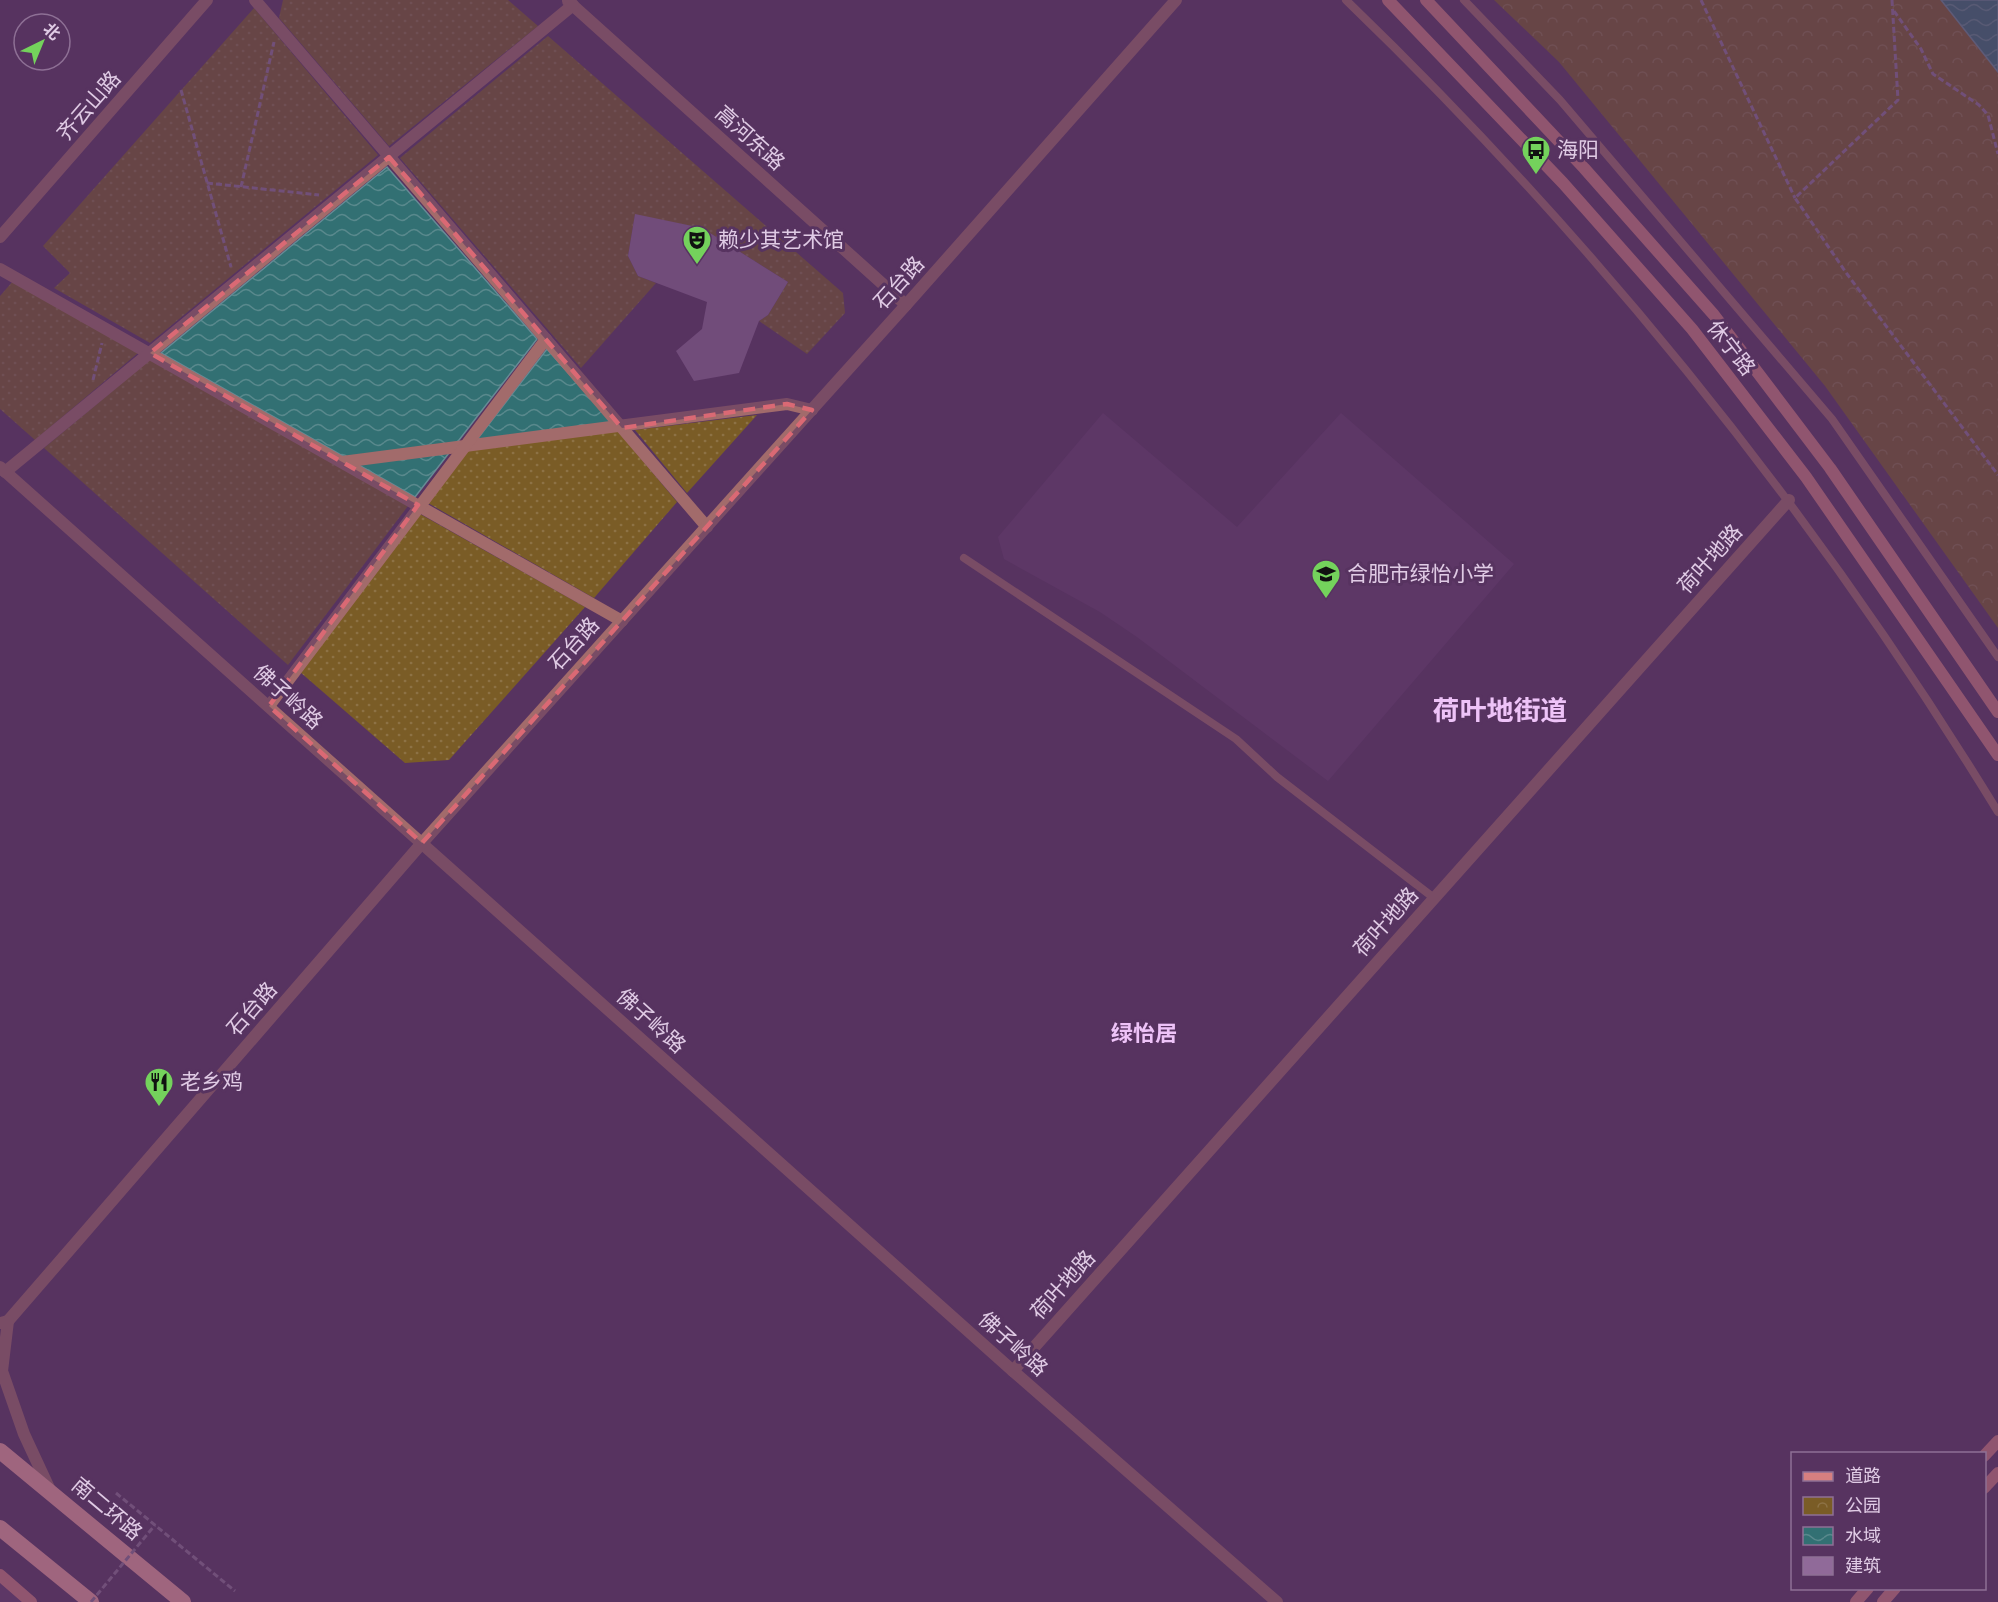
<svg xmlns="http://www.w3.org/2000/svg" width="1998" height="1602" font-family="'Fira Sans Condensed','Noto Sans SC',sans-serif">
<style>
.built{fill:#653c6e}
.grass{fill:url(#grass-dots)}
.park{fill:url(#park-crowns)}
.water{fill:url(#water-waves);stroke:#668b95;stroke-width:1.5}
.building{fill:#906a99}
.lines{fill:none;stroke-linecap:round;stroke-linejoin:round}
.path{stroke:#907297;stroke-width:3;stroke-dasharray:6 3;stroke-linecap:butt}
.service{stroke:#a26b6b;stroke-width:8}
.minor{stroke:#a26b6b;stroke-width:12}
.tertiary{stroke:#a26b6b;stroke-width:12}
.secondary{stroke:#d67f80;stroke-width:12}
.trunk{stroke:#f6a3a3;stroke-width:16}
.path-bridge{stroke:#907297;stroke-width:3;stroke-dasharray:6 3;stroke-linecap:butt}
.marked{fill:none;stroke:#da6974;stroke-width:4.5;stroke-dasharray:12 8;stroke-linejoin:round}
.labels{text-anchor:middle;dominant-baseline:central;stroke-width:6;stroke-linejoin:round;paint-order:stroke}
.street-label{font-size:21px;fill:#e0cbe5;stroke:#573360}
.poi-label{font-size:21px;fill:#e0cbe5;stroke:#573360;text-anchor:start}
.neighbourhood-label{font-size:22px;font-weight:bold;fill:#eec3f8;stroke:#573360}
.district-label{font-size:27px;font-weight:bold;fill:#eec3f8;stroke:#573360}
</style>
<defs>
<pattern id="grass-dots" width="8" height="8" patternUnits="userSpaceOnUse" patternTransform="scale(1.5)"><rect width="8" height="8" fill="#7a5c26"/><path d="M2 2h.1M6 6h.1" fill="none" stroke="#8d7245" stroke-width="1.8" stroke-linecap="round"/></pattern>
<pattern id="park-crowns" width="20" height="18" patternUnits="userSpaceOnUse" patternTransform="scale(1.5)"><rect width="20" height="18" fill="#7a5c26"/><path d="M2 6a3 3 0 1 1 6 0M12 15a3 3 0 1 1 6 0" fill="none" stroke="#8d7245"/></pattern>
<pattern id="water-waves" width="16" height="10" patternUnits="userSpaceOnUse" patternTransform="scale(1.5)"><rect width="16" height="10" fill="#327073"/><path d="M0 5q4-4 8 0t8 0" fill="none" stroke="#59898d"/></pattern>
</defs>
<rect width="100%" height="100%" fill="#573360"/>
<g class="built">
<polygon points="1103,413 1237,527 1341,413 1514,564 1328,781 1137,637 1100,612 1004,559 998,537"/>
<polygon points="0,1575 31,1602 0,1602"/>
</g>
<g class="grass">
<polygon points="283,0 508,0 538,26 389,146 279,18"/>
<polygon points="254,8 378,155 150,343 54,288 70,273 43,246"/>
<polygon points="548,36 843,293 845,313 807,354 759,321 768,315 788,282 702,228 635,215 628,256 638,276 656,283 581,368 400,158"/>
<polygon points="13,281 138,353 35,440 0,409 0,296"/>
<polygon points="151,359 408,506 288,665 44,448"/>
<polygon points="757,415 687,493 635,430"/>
<polygon points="617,430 677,502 594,598 428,503 470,448"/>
<polygon points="420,514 585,607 449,760 405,763 300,672"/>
</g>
<polygon class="park" points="1494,0 1998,0 1998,628 1825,386 1559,62"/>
<g class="water">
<polygon points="1941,0 1998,0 1998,72"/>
<polygon points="387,167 537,339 415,497 161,353"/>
<polygon points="547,349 614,425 475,442"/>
</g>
<polygon class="building" points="635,214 702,228 788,282 768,315 759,321 739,373 694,381 676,351 702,329 707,302 638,276 628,256"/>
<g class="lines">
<g class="path">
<polyline points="1701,0 1795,198"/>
<polyline points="1892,0 1898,100 1795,198 1847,274 1998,475"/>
<polyline points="1894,11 1921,49 1933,74 1979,105 1988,115 1998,154"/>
<polyline points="181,90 231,267"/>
<polyline points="207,183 319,195"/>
<polyline points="241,187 274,42"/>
<polyline points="93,380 102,343"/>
<polyline points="116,1493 235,1591"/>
</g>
<g class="service">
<path d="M1346,0C1597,242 1816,514 1998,812"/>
<polyline points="1464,0 1560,100 1832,419 1998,657"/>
<polyline points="964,558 1236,739 1277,777 1434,898"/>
</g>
<g class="minor">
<polyline points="255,0 707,527"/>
<polyline points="568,1 906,305"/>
<polyline points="0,237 207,0"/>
<polyline points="0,269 622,621"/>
<polyline points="342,462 787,404 812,410"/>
<polyline points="5,472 573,5"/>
<polyline points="269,706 546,339"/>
<polyline points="1013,1371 1789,500"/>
</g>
<g class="tertiary">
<polyline points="0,467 1013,1371 1277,1602"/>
<polyline points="8,1321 422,843 906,305 1176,0"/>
<polyline points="1,1323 8,1321 2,1371 24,1434 50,1490"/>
</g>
<g class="secondary">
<polyline points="1388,0 1563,183 1692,329 1806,477 1998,755"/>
<polyline points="1426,0 1584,168 1714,315 1830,468 1998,712"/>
<polyline points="1984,1456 1998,1441"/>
<polyline points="1984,1488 1998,1473"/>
<polyline points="0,1575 31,1602"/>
<polyline points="1856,1602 1868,1588"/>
<polyline points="1883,1602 1895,1588"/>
</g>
<g class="trunk">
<polyline points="0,1451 183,1602"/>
<polyline points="0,1528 91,1602"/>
</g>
<polyline class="path-bridge" points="91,1602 155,1525"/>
</g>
<path d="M0 0H1998V1602H0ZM389,157L622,428L787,404L812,410L422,843L269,706L418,505L150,353Z" fill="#573360" fill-opacity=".55" fill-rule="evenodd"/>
<path class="marked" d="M389,157L622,428L787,404L812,410L422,843L269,706L418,505L150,353Z"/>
<defs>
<g id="bus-pin" transform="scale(1.5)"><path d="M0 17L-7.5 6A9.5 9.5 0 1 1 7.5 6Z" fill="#74d25c" stroke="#573360"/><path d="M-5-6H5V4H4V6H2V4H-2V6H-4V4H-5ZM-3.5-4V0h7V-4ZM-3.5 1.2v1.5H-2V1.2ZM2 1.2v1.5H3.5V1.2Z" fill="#111"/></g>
<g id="theatre-pin" transform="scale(1.5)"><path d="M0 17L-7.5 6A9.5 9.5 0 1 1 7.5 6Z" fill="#74d25c" stroke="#573360"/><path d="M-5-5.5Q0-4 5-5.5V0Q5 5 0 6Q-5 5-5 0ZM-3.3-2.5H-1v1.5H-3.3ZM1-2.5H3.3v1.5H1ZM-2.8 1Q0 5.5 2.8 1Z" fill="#111"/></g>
<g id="school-pin" transform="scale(1.5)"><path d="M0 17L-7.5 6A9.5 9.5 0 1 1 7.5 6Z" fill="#74d25c" stroke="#573360"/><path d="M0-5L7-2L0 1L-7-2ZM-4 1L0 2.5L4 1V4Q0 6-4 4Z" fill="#111"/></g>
<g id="restaurant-pin" transform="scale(1.5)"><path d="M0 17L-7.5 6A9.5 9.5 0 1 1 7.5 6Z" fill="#74d25c" stroke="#573360"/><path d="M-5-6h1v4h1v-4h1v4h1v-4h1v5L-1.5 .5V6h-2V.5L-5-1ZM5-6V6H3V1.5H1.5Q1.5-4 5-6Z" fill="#111"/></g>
</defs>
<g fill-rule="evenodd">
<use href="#bus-pin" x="1536" y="150"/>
<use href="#theatre-pin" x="697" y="240"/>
<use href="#school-pin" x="1326" y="574"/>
<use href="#restaurant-pin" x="159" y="1082"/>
</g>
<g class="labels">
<g class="street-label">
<text transform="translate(89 106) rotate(-49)">齐云山路</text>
<text transform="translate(750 138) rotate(42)">高河东路</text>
<text transform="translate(899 283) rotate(-48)">石台路</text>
<text transform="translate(1731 348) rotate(52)">休宁路</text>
<text transform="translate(1710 559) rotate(-48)">荷叶地路</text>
<text transform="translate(574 644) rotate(-48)">石台路</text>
<text transform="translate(288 697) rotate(42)">佛子岭路</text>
<text transform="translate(1386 922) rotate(-48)">荷叶地路</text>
<text transform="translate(252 1009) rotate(-49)">石台路</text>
<text transform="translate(651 1021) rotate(42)">佛子岭路</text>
<text transform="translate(1063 1285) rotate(-48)">荷叶地路</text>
<text transform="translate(1013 1344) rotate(42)">佛子岭路</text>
<text transform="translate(107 1509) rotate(40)">南二环路</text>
</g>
<g class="poi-label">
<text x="1557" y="150">海阳</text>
<text x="718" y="240">赖少其艺术馆</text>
<text x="1347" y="574">合肥市绿怡小学</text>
<text x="180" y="1082">老乡鸡</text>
</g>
<g class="neighbourhood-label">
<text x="1144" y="1033">绿怡居</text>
</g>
<g class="district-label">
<text x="1500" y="711">荷叶地街道</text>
</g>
</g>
<rect x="1791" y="1452" width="195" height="138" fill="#573360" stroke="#8e7095" stroke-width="1.5"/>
<rect x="1803" y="1472" width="30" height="9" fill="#d67f80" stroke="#8e7095" stroke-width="1.5"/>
<text x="1845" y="1482" font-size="18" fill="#e0cbe5">道路</text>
<rect x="1803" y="1497" width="30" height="18" fill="url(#park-crowns)" stroke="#8e7095" stroke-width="1.5"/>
<text x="1845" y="1512" font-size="18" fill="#e0cbe5">公园</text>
<rect x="1803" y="1527" width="30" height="18" fill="url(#water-waves)" stroke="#8e7095" stroke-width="1.5"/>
<text x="1845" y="1542" font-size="18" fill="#e0cbe5">水域</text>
<rect x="1803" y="1557" width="30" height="18" fill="#906a99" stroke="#8e7095" stroke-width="1.5"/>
<text x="1845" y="1572" font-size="18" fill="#e0cbe5">建筑</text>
<g transform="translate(42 42) rotate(43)"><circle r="28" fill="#573360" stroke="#8e7095" stroke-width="1.5"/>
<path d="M0-4.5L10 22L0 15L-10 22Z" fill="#74d25c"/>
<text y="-9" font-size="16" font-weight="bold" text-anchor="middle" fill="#e0cbe5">北</text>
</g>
</svg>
